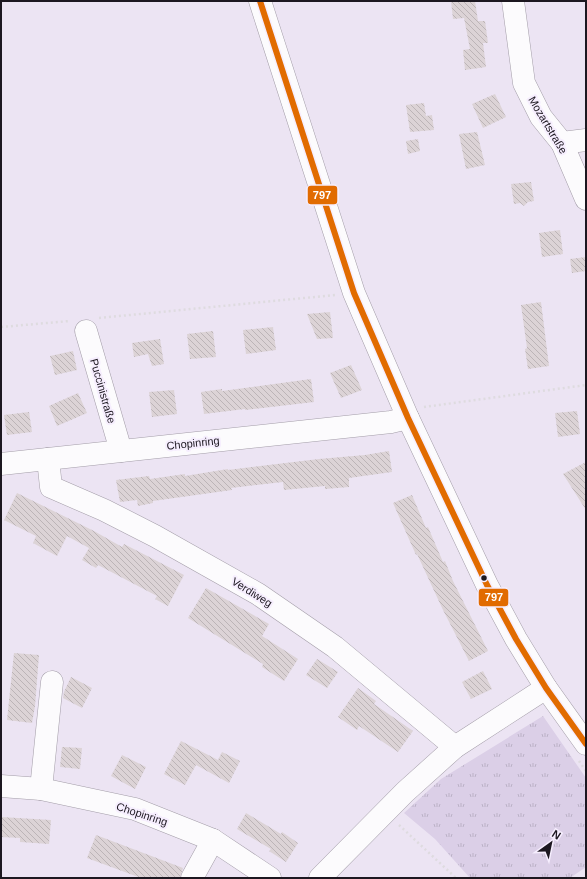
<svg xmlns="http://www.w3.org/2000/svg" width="587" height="879" font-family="Helvetica,sans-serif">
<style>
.grass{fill:url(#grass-tufts)}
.building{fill:url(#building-back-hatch)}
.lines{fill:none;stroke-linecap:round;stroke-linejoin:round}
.minor-casing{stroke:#a39da8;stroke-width:23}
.path{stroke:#dedbdf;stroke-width:2.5;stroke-dasharray:2 3;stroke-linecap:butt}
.minor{stroke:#fcfbfd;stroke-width:22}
.bus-1-casing{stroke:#f6eefe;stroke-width:9}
.bus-1{stroke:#e16b00;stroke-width:6}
.bus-dot{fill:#1c1720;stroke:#f6eefe;stroke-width:1.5}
.labels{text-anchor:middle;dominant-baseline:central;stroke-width:4;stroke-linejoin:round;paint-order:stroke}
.street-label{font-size:11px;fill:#1c1720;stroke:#f6eefe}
.line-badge{stroke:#f6eefe;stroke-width:1.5}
.badge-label{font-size:11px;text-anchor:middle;font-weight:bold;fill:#fff}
</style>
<defs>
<pattern id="grass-tufts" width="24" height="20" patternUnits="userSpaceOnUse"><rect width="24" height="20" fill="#dbcfe7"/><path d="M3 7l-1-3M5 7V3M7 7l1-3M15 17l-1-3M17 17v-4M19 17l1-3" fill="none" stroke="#bbb1c6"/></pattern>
<pattern id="building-back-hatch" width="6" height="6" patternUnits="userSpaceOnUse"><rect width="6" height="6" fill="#dcd3d6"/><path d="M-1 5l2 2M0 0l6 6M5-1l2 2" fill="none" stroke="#bcb4b7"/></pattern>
</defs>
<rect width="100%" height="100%" fill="#ece4f3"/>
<polygon class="grass" points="543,716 586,778 586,867 570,878 470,878 435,839 404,813 441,779"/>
<g class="building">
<polygon points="451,1 475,1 478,21 485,21 488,43 483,43 486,67 465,70 463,50 470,49 464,18 453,19"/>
<polygon points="495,94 506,117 483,128 472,104"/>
<polygon points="424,103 426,116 432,115 434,130 410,132 406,105"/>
<polygon points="477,132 485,165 466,169 459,134"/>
<polygon points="418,139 420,151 408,154 406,141"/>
<polygon points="531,182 534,201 528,202 524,206 520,203 514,204 511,184"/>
<polygon points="560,230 563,254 542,257 539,233"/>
<polygon points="586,257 586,271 572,273 570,259"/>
<polygon points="541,302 549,366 528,369 525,349 527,348 521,305"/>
<polygon points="330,312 333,338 317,339 307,314"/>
<polygon points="273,327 276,350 246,354 243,330"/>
<polygon points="213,331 216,357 190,359 187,334"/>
<polygon points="160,339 164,364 152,366 148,354 134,357 132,343"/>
<polygon points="73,351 77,370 55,375 50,356"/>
<polygon points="351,365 362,390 341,398 330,373"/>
<polygon points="311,379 314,402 245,410 245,409 204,414 201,392 222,389 222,391"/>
<polygon points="174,390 177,414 152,417 149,392"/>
<polygon points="78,393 87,413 57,426 49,406"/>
<polygon points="577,411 580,434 558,437 555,413"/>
<polygon points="29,412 32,432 7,435 4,415"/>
<polygon points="389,451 392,472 349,478 349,487 325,489 325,486 284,490 283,482 231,488 232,490 153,501 153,503 138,506 137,500 120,502 116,480 149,476 150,479 185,474 185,476 228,469 228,470 319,459 365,455"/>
<polygon points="586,462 586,510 563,474"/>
<polygon points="17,493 94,531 122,547 124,544 184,575 168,606 155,599 157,596 98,565 96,568 82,560 89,548 67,536 57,556 33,543 36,536 4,520"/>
<polygon points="412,495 426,528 428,527 443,562 445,561 453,581 488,651 469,661 443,610 417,554 416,555 393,503"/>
<polygon points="206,588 269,624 262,636 298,659 284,681 262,667 263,664 188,618"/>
<polygon points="14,653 39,655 35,706 32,723 7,720"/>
<polygon points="317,659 338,672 327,688 306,675"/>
<polygon points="483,671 492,689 471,699 462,682"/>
<polygon points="71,677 92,688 82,708 63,698 64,692"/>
<polygon points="358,688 376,701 374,704 413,731 398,752 359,726 357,730 338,717"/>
<polygon points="181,741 218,760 222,752 240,761 229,783 196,765 185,785 164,774"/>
<polygon points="62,747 82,748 80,769 60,767"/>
<polygon points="122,755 146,767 135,789 111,776"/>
<polygon points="246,813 281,834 282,832 298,843 286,862 269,851 271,849 237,829"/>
<polygon points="1,817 51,820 49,844 20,842 20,838 1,837"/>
<polygon points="96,835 183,868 180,878 141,878 87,858"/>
</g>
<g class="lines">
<g class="minor-casing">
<g id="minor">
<polyline points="260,1 354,293 408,418 487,585 516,639 546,688 586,744"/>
<polyline points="513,1 524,83 541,117 562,143 586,199"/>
<polyline points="562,143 586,140"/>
<polyline points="86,331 121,451"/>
<polyline points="48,459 51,487 104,510 155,536 258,594 335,647 455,747"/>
<polyline points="1,464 391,422 408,418"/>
<polyline points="1,786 41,789 135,809 213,840 270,878"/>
<polyline points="41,789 52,682"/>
<polyline points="192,878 213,840"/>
<polyline points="320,878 405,792 455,747 546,688"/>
</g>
</g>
<g class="path">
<polyline points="99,318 335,295"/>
<polyline points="1,327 70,321"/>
<polyline points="424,407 586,385"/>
<polyline points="579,761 586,771"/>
<polyline points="399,825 456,878"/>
</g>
<use href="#minor" class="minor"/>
<g class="bus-1-casing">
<polyline id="bus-1" points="260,1 354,293 408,418 487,585 516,639 546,688 586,744"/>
</g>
<use href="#bus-1" class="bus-1"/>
</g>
<circle class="bus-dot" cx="484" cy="578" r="3.5"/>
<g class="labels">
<g class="street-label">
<text transform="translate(548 125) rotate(59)">Mozartstraße</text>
<text transform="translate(103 391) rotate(74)">Puccinistraße</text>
<text transform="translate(193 443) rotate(-6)">Chopinring</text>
<text transform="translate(252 592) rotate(32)">Verdiweg</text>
<text transform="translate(142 814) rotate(18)">Chopinring</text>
</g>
</g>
<g class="line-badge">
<rect x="307" y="185" width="31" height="20" rx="4" fill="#e16b00"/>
<rect x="478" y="588" width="31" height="19" rx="4" fill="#e16b00"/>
</g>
<g class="badge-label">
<text x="322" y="199">797</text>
<text x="494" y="601">797</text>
</g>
<rect width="587" height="879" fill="none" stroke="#1c1720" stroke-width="4"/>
<g transform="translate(551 843) rotate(33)" stroke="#f6eefe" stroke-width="3" paint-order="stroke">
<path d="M0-3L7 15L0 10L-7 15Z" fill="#1c1720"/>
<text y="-6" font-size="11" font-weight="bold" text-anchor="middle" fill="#1c1720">N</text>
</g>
</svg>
